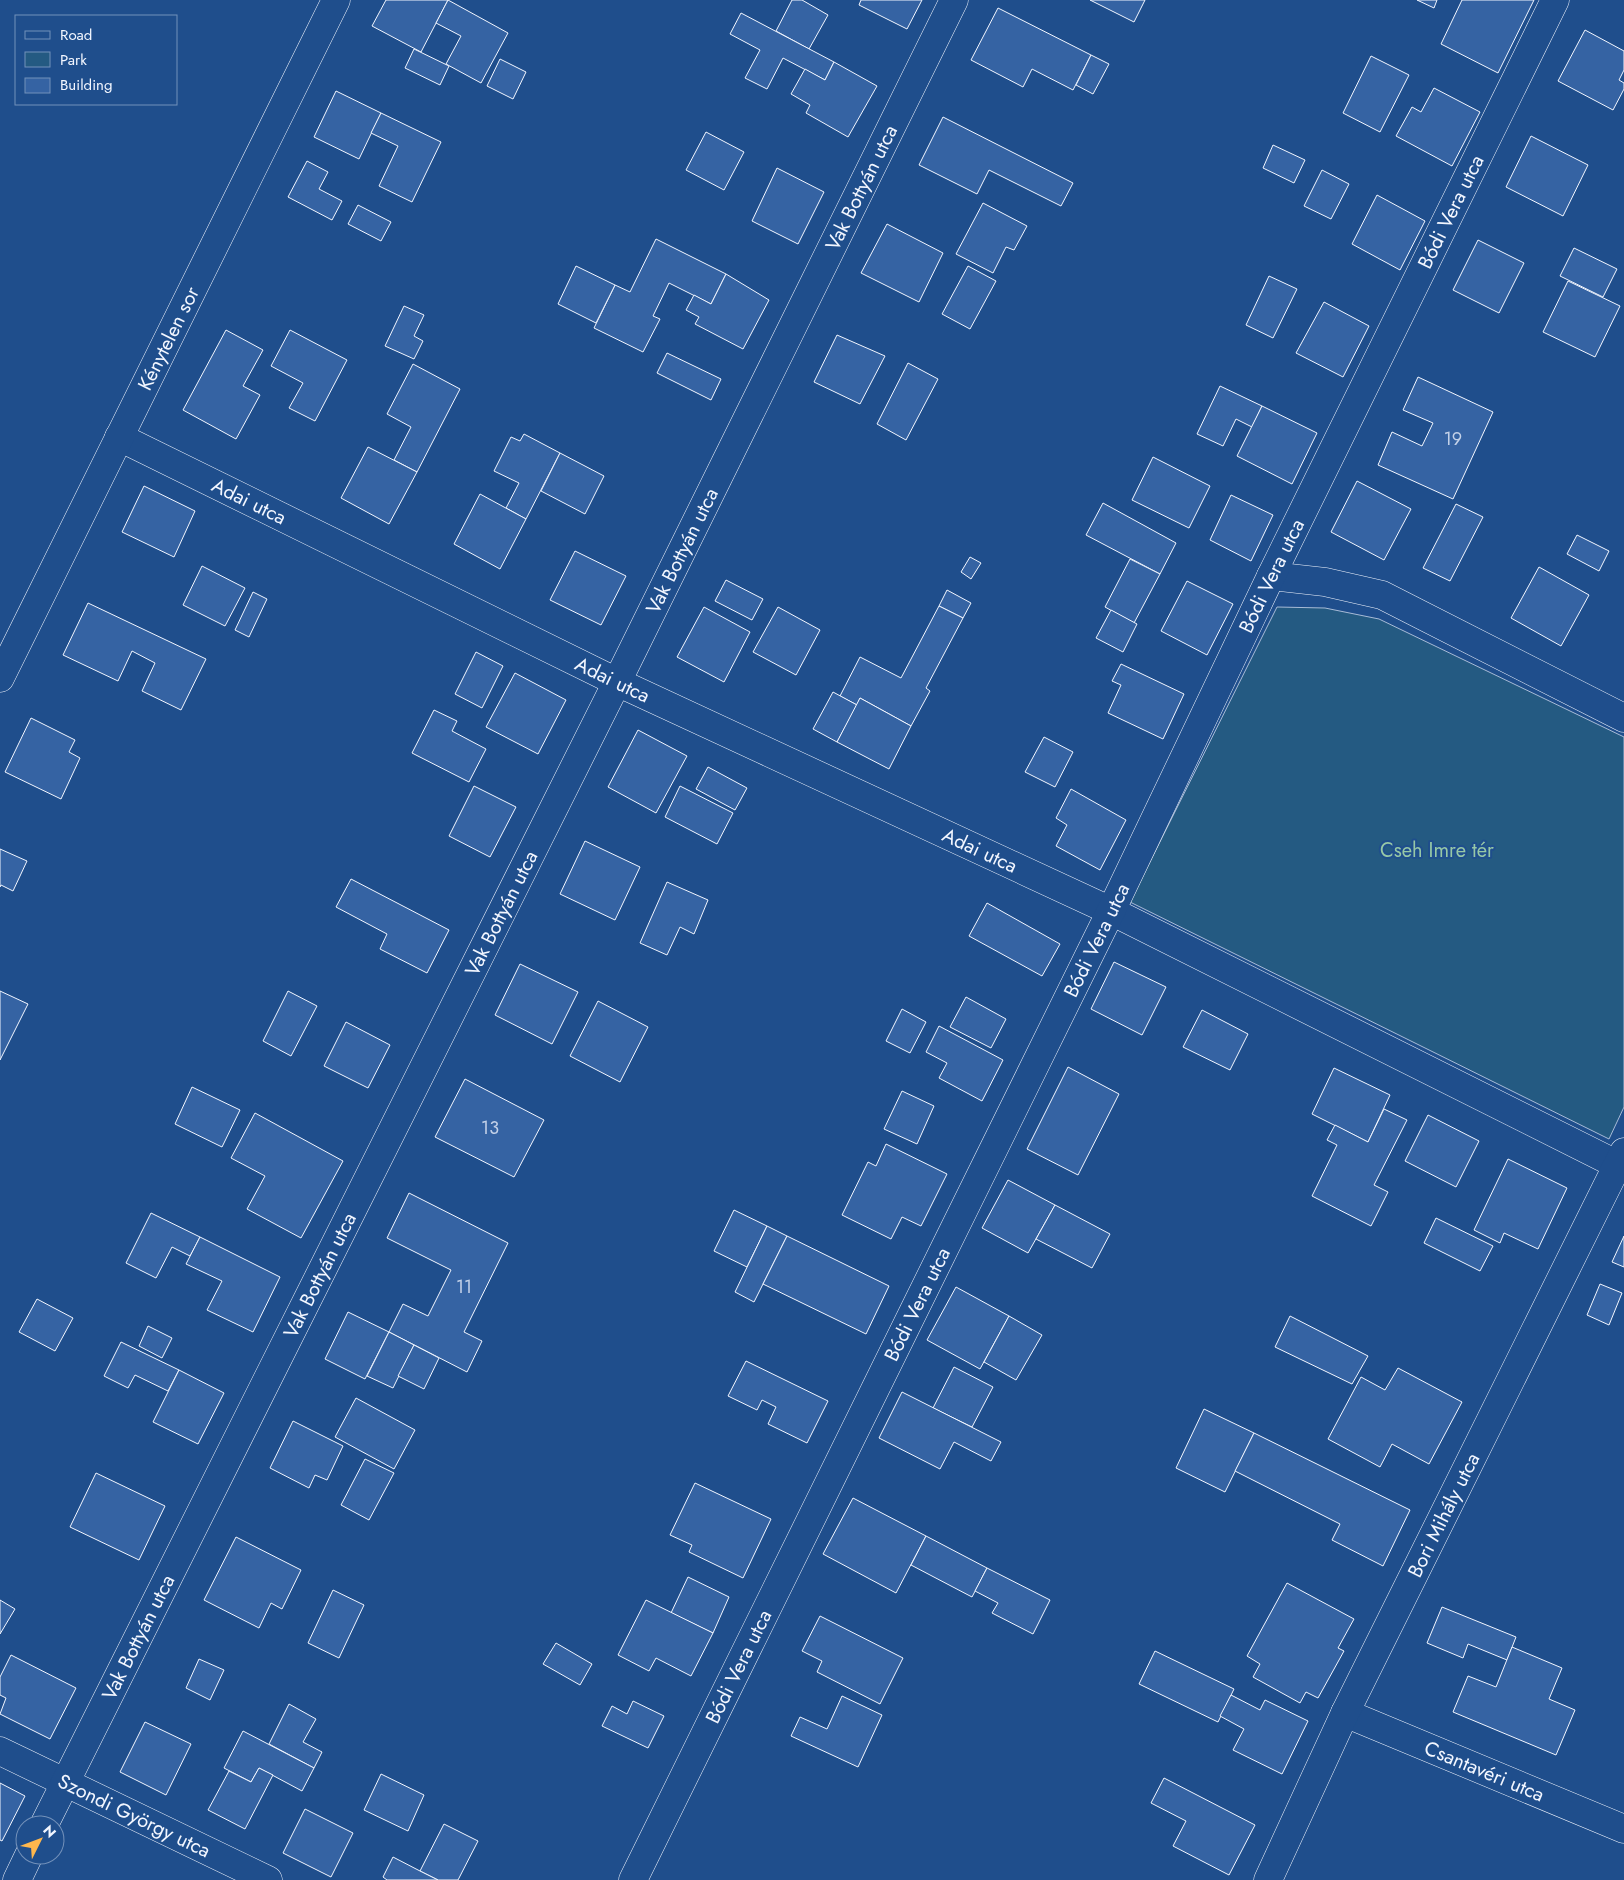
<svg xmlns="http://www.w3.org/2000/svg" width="1624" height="1880" font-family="Jost,sans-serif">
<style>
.green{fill:#245a82;stroke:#a8bbd7}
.building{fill:#3563a3;stroke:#f2f6ff}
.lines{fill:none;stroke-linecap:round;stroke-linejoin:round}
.minor-casing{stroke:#f2f6ff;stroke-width:29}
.minor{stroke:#1f4e8c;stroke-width:28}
.labels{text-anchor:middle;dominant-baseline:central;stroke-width:4;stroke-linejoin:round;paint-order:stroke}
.number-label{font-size:18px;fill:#c3d1e8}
.street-label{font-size:20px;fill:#f2f6ff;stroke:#1f4e8c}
.park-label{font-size:20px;fill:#97c8a6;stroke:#1f4e8c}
</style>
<rect width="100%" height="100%" fill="#1f4e8c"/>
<polygon class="green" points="1277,607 1325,608 1379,619 1624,737 1624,1107 1609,1139 1130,902"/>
<g class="building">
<polygon points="386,0 448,0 421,52 372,26"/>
<polygon points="448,0 508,33 481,83 446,64 461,36 436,23"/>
<polygon points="792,0 802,0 828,15 809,49 776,31"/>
<polygon points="861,0 922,0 907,29 859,5"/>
<polygon points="1090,0 1145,0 1134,22"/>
<polygon points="1417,0 1437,0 1434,8"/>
<polygon points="1462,0 1534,0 1498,73 1441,44"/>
<polygon points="998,8 1091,55 1073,90 1032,69 1023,87 971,60"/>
<polygon points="741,13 834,62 825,80 783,58 767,89 745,78 760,50 730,34"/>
<polygon points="1585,30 1624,51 1624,70 1619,80 1624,83 1624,89 1613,110 1558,81"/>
<polygon points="414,49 449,66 440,85 405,68"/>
<polygon points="1091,55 1109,64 1093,94 1076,85"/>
<polygon points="1371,56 1409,75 1380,132 1343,113"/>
<polygon points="500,59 526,72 513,99 487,86"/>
<polygon points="834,62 877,86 848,137 806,113 810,105 791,94 805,69 825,80"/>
<polygon points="1434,88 1480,112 1452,166 1396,136 1412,107 1421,112"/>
<polygon points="336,91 381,113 359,159 314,137"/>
<polygon points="381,113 441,142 412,202 379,186 398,146 371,133"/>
<polygon points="943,117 1073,183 1061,206 989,170 977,194 919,165"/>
<polygon points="706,132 744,152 724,190 686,170"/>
<polygon points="1531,136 1588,165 1563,216 1506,187"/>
<polygon points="1273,145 1305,160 1294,183 1263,168"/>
<polygon points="307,161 328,172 319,189 342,201 332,220 288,197"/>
<polygon points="777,168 824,192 798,244 752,221"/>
<polygon points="1322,170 1349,184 1331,219 1304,206"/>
<polygon points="1377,195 1425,221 1400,270 1352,244"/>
<polygon points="983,203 1027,226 1014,250 1006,247 993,273 956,254"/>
<polygon points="358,205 391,222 381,241 348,224"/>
<polygon points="887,224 943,253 919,302 861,273"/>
<polygon points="656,239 726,274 711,304 669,283 653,316 660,319 643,352 594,328 615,285 630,292"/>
<polygon points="1478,240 1524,263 1499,313 1453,290"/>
<polygon points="1574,248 1617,269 1603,297 1560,276"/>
<polygon points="576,266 615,285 596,323 558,304"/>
<polygon points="968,266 996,281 970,329 942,314"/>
<polygon points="726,274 769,300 743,349 695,324 699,317 686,310 694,295 711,304"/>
<polygon points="1269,276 1297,289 1273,338 1246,325"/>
<polygon points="1568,281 1620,306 1595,357 1543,332"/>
<polygon points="1324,302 1369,326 1343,377 1296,353"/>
<polygon points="404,306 424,315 414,336 423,341 414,359 385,346"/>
<polygon points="226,330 263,350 243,386 260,395 236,439 183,410"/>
<polygon points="290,330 347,360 315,421 289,408 303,383 271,366"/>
<polygon points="837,335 885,356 860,404 814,382"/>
<polygon points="667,353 721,379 711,400 657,373"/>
<polygon points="908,363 938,379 906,440 877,424"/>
<polygon points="413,364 460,389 417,472 394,460 411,427 387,414"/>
<polygon points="1418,377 1493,412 1453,499 1378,465 1392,432 1422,446 1433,423 1403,410"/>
<polygon points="1220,386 1262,406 1252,427 1236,419 1223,446 1197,434"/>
<polygon points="1262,406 1317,433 1292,484 1237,456"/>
<polygon points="524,434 560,453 526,519 506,508 519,483 494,471 511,437 520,441"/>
<polygon points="368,447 417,472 389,524 341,498"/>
<polygon points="560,453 604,476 585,514 541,491"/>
<polygon points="1153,457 1210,486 1189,528 1132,500"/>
<polygon points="1357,481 1411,509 1384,560 1331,532"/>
<polygon points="144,486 195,511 174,557 122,532"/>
<polygon points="480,494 526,519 500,569 454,544"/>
<polygon points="1231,495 1273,515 1251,561 1210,540"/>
<polygon points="1103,503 1176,543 1160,574 1086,535"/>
<polygon points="1456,504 1483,517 1450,581 1423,568"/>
<polygon points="1577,535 1609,551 1599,571 1567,554"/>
<polygon points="575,551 626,576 601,625 550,600"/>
<polygon points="970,557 981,563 971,579 961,572"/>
<polygon points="1130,559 1160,574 1134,623 1105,607"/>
<polygon points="202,566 245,588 225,626 183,605"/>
<polygon points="1539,567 1589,595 1561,646 1511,618"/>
<polygon points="726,580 763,599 752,620 715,601"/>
<polygon points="1187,581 1233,604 1207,655 1161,631"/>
<polygon points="947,590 971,603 963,618 939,606"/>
<polygon points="253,592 267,599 249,637 235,630"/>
<polygon points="88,603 206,659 181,710 142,691 155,663 132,651 118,681 63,655"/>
<polygon points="939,606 963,618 926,688 930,691 911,726 860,698 857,705 840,696 860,657 901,678"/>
<polygon points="704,607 750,632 724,682 677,657"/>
<polygon points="778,607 820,630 796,675 753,652"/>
<polygon points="1111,610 1137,624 1123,652 1096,638"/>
<polygon points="476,652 503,666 482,708 455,694"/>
<polygon points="1121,664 1184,694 1163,739 1108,713 1121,685 1112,681"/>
<polygon points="515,673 566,700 538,754 486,727"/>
<polygon points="833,692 857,705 837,742 813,729"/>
<polygon points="860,698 911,726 889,769 837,742"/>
<polygon points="434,710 457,721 452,731 486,749 469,782 412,753"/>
<polygon points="31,718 75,740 69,752 80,758 61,799 5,772"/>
<polygon points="638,730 687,756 656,813 608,787"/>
<polygon points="1044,737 1073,752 1055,787 1025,772"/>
<polygon points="708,767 747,788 735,810 696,789"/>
<polygon points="474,786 516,807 490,857 449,836"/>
<polygon points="680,786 733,813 717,844 665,817"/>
<polygon points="1071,789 1126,820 1100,870 1056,846 1067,825 1056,818"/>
<polygon points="585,841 640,867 615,920 560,894"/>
<polygon points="0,849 27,861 13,891 1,885 0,887"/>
<polygon points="351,879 449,930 427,973 380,949 387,934 336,907"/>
<polygon points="667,882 708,900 694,934 680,927 667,955 640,943"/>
<polygon points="987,903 1060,944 1042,976 969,936"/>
<polygon points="1114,962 1166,987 1142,1035 1091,1009"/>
<polygon points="520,964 578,992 552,1044 495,1015"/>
<polygon points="0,991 28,1004 0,1060"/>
<polygon points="288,991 317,1006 291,1056 263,1041"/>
<polygon points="966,997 1006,1019 991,1048 950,1027"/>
<polygon points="598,1001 648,1027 620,1082 570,1056"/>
<polygon points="902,1009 926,1022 910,1053 886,1041"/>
<polygon points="1202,1010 1248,1034 1230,1070 1183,1047"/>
<polygon points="346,1022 390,1045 368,1088 324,1066"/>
<polygon points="939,1026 1003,1060 982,1101 939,1078 947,1063 926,1052"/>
<polygon points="1068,1067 1119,1094 1078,1175 1027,1149"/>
<polygon points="1334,1068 1390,1095 1368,1142 1312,1114"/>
<polygon points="465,1079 544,1120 514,1177 435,1137"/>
<polygon points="192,1087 240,1110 222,1147 175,1124"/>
<polygon points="902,1091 934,1106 917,1144 884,1129"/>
<polygon points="1384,1109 1407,1120 1374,1185 1388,1192 1371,1226 1312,1196 1337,1145 1327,1140 1335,1125 1368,1142"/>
<polygon points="255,1113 343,1161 301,1238 247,1209 265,1176 231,1158"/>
<polygon points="1428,1115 1479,1141 1456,1187 1405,1161"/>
<polygon points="886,1144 947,1174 921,1226 902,1217 891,1239 842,1215 868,1162 876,1166"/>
<polygon points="1508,1159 1567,1188 1538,1249 1504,1233 1500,1243 1474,1230"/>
<polygon points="1008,1180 1055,1205 1028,1253 982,1228"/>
<polygon points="409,1193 508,1243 464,1332 482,1341 467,1372 389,1332 403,1304 428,1316 451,1270 387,1238"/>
<polygon points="1055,1205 1110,1234 1092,1268 1036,1239"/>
<polygon points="734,1210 767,1226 747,1267 714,1251"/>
<polygon points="151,1213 200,1237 190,1256 172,1247 156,1278 126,1263"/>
<polygon points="1436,1218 1493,1246 1480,1271 1424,1243"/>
<polygon points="767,1226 787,1236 754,1302 735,1292"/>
<polygon points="787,1236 889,1286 866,1334 763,1284"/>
<polygon points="1624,1236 1624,1267 1612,1262"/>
<polygon points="200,1237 280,1277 253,1332 207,1310 222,1281 186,1264"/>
<polygon points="1600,1284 1622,1293 1609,1325 1587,1315"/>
<polygon points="956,1287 1009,1316 980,1369 927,1340"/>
<polygon points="37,1299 73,1318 55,1351 19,1332"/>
<polygon points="348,1312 389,1332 365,1379 325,1359"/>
<polygon points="1009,1316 1042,1335 1016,1380 984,1362"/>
<polygon points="1290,1316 1368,1356 1352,1384 1275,1347"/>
<polygon points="148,1326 172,1338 162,1358 139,1346"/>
<polygon points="389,1332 414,1345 393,1388 367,1376"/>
<polygon points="121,1342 179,1370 168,1391 135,1375 128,1388 104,1376"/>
<polygon points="414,1345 439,1358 424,1389 398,1376"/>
<polygon points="746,1361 828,1401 807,1443 768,1424 776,1407 762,1400 757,1410 728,1396"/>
<polygon points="954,1367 993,1387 972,1427 933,1408"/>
<polygon points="1398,1368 1462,1402 1429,1464 1392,1444 1380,1467 1328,1439 1361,1377 1385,1390"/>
<polygon points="179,1370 224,1393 198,1444 153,1422"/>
<polygon points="902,1392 1001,1442 991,1461 954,1442 940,1469 879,1438"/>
<polygon points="356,1398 415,1430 394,1469 335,1437"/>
<polygon points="1204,1409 1254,1433 1225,1492 1176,1468"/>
<polygon points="293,1421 343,1446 327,1480 315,1475 309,1488 270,1468"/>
<polygon points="1254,1433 1410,1510 1383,1566 1332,1540 1340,1524 1235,1471"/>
<polygon points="365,1459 394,1473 369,1520 341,1505"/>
<polygon points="96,1473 165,1506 139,1560 70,1527"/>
<polygon points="695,1483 771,1519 743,1578 689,1552 692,1545 670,1535"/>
<polygon points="853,1498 926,1536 896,1593 823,1554"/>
<polygon points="926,1536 987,1568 972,1597 911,1565"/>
<polygon points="236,1537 301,1570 282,1609 271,1603 259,1628 204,1600"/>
<polygon points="987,1568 1050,1600 1033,1634 992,1613 998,1603 975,1591"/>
<polygon points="688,1577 729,1597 713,1633 671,1613"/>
<polygon points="1287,1583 1354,1619 1338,1648 1344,1651 1318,1698 1306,1692 1300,1703 1253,1677 1260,1664 1247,1656"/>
<polygon points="333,1590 364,1605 339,1658 308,1643"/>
<polygon points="0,1600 15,1609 0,1634"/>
<polygon points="646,1600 713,1633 691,1676 656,1658 649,1671 618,1655"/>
<polygon points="1442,1607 1516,1637 1507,1660 1468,1644 1463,1658 1427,1643"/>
<polygon points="820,1616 903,1658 880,1704 817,1672 822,1661 802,1651"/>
<polygon points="556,1643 592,1664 580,1685 543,1664"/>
<polygon points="1512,1647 1562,1668 1549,1699 1575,1710 1556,1755 1453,1712 1468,1676 1496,1687"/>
<polygon points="1155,1651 1234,1689 1218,1722 1139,1684"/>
<polygon points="11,1655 76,1688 50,1739 0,1714 6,1698 0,1695 0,1677"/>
<polygon points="199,1659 224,1670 210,1700 186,1688"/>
<polygon points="1231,1695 1260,1710 1265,1700 1308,1721 1282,1774 1233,1750 1244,1729 1220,1716"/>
<polygon points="842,1696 882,1715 858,1767 791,1736 800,1717 827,1729"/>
<polygon points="633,1701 664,1716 648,1748 602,1726 612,1706 627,1714"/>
<polygon points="289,1704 316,1719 303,1742 322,1752 314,1768 269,1744"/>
<polygon points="145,1722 191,1744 166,1795 120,1772"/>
<polygon points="243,1731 314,1768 302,1791 259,1768 251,1782 224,1768"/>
<polygon points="259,1768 273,1775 245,1829 208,1810 229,1771 251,1782"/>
<polygon points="381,1774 424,1795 408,1831 364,1810"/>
<polygon points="1164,1778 1255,1825 1229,1875 1173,1846 1186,1821 1151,1803"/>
<polygon points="0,1783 25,1796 2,1841 0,1840"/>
<polygon points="305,1809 353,1833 331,1877 283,1853"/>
<polygon points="444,1824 478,1841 458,1880 438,1880 420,1871"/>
<polygon points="393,1857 420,1871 438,1880 387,1880 383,1877"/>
</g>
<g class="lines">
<g class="minor-casing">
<g id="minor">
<path id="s1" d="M119,437L617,682L1111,911L1624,1168"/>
<polyline points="1271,576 1325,582 1382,595 1624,718"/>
<path id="s2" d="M0,678L336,0"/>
<path id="s3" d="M1345,1713L1624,1829"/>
<path id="s4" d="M0,1751L268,1880"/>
<path id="s5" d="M44,1825L617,682L954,0"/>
<polyline points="17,1880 29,1855"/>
<path id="s6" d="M633,1880L1111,911L1271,576L1555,0"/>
<path id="s7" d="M1268,1880L1345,1713L1624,1152"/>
</g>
</g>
<use href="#minor" class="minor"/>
</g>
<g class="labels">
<g class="number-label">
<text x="1453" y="439">19</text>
<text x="490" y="1128">13</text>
<text x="464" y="1287">11</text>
</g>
<g class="street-label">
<text stroke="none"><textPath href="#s5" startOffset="1830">Vak Bottyán utca</textPath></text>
<text stroke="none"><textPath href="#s6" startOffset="1858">Bódi Vera utca</textPath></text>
<text stroke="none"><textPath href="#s2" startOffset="379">Kénytelen sor</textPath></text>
<text stroke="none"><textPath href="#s1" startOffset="145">Adai utca</textPath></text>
<text stroke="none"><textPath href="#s5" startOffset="1425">Vak Bottyán utca</textPath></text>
<text stroke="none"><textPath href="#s6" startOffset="1452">Bódi Vera utca</textPath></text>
<text stroke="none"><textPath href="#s1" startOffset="550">Adai utca</textPath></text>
<text stroke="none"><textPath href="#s1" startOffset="955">Adai utca</textPath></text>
<text stroke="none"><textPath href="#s5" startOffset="1020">Vak Bottyán utca</textPath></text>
<text stroke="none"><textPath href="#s6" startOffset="1048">Bódi Vera utca</textPath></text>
<text stroke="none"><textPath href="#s5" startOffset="615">Vak Bottyán utca</textPath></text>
<text stroke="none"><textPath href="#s6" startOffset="642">Bódi Vera utca</textPath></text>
<text stroke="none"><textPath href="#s7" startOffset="405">Bori Mihály utca</textPath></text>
<text stroke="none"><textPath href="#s5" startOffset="210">Vak Bottyán utca</textPath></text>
<text stroke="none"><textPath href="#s6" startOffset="238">Bódi Vera utca</textPath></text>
<text stroke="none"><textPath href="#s3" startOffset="151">Csantavéri utca</textPath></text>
<text stroke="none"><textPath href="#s4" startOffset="149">Szondi György utca</textPath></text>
</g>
<g class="park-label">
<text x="1437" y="850">Cseh Imre tér</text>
</g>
</g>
<rect x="15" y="15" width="162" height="90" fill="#1f4e8c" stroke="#7391ba"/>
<rect x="25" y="31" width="25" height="8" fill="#1f4e8c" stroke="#7391ba"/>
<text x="60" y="40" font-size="15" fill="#f2f6ff">Road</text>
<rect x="25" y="52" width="25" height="15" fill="#245a82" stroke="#7391ba"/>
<text x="60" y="65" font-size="15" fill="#f2f6ff">Park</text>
<rect x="25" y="78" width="25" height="15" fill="#3563a3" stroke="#7391ba"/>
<text x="60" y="90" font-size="15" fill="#f2f6ff">Building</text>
<g transform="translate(40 1840) rotate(48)"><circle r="24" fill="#1f4e8c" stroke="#7391ba"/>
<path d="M0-4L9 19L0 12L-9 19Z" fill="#ffb74d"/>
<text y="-8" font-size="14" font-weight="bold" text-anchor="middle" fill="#f2f6ff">N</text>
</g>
</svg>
